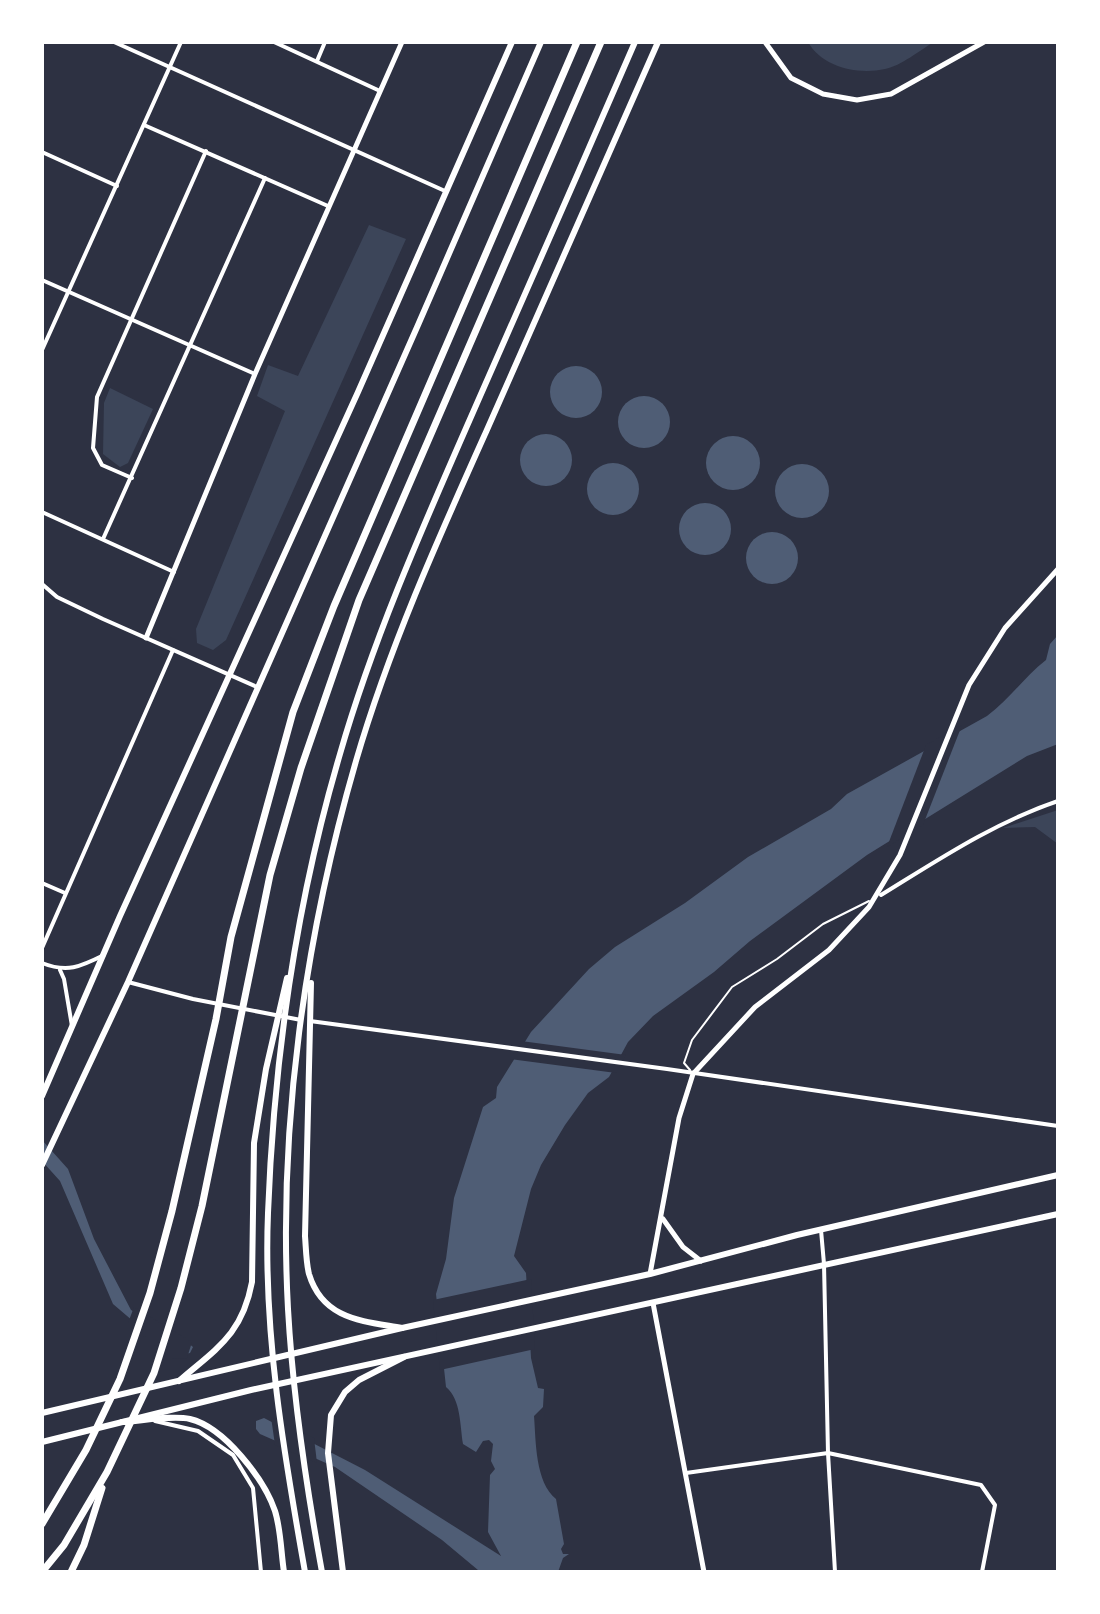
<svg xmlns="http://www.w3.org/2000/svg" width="1100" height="1614" font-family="Barlow,sans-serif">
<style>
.green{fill:#3c4559}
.water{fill:#4f5d75}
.pier{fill:#2d3142}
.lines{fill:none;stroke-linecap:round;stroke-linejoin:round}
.service{stroke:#fff;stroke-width:2}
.minor{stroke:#fff;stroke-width:4}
.tertiary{stroke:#fff;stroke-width:5}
.secondary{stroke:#fff;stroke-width:5}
.primary{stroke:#fff;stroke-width:6}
.trunk{stroke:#fff;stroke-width:6}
.motorway{stroke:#fff;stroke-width:7}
</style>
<rect width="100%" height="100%" fill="#2d3142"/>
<g class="green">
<path d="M808,42H934C920,50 901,66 885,69C857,75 822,67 808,42Z"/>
<polygon points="369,225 406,239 226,640 213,650 197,643 196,629 285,411 257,396 268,365 298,376"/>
<polygon points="110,388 153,409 128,463 120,467 103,454 104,403"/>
<polygon points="1058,810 1058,844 1035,827 1003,828"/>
</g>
<g class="water">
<circle cx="576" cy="392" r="26"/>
<circle cx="644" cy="422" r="26"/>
<circle cx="546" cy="460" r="26"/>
<circle cx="733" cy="463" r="27"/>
<circle cx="613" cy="489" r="26"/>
<circle cx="802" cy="491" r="27"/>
<circle cx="705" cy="529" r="26"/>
<circle cx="772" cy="558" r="26"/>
<path d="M1058,635V744L1027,756L867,855L750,941L714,972L653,1016L628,1042L609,1077L588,1093L565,1125L541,1165L531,1189L514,1256L526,1273L531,1358L538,1388L544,1389L543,1407L534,1416C536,1441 535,1482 556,1499L564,1544L561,1549L563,1554H569L563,1558L558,1572L478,1570L442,1540L335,1467L260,1434L256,1429V1421L264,1418L365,1470L501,1556L488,1532L490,1475L495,1469L491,1461L493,1444L489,1440L483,1441L476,1452L463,1444C460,1426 461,1399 446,1387L436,1294L446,1259L454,1198L483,1107L496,1098L497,1087L531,1032L589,969L615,947L685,903L748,857L831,809L847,794L987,716C1010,699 1024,677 1046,660L1050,644Z"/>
<polygon points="42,1140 68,1169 94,1239 131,1310 187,1342 193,1347 190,1353 174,1356 113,1304 60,1181 42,1161"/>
</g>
<g class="pier">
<polygon points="962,725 923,825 887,847 926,745"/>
<polygon points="521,1041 626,1055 616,1073 510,1059"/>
<polygon points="531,1279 535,1349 440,1370 433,1300"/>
<polygon points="134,1307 192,1342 187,1358 172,1359 128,1323"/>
<polygon points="271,1417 314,1438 317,1463 275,1445"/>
</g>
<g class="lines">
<polyline class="service" points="690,1070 684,1063 692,1040 732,987 777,959 823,924 869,901"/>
<g class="minor">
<polyline points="114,42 445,191"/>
<polyline points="274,42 380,91"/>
<polyline points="317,61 325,42"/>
<polyline points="144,125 328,206"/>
<polyline points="42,152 117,186"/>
<polyline points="42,280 255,374"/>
<polyline points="42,350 181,42"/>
<polyline points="132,478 102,465 93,448 97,397 206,151"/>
<polyline points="42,512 174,572"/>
<polyline points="103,539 265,178"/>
<polyline points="42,584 57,597 103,619 257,687"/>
<polyline points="42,883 65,893"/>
<path d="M881,895C938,860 993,823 1058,801"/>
<polyline points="42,948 173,650"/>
<path d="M42,963C67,973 80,967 104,955"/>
<polyline points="60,970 64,979 72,1026"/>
<polyline points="128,982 193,999 301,1020"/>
<polyline points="310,1021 667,1069 1058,1126"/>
<polyline points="821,1230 824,1264 828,1453 835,1572"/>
<polyline points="155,1421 198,1431 233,1455 253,1488 261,1572"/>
<polyline points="686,1473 828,1453 981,1485 995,1505 982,1572"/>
</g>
<g class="tertiary">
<polyline points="146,638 255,374 402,42"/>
<polyline points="663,1219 683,1247 701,1261"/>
<polyline points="650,1274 679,1118 693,1074 755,1007 829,950 869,907 900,855 969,685 1005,628 1058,569"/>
</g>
<g class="secondary">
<polyline points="765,42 791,78 823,94 857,100 891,94 984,42"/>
<polyline points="653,1303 704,1572"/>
</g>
<g class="primary">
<polyline points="42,1096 120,916 358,392 512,42"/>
<polyline points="42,1165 128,982 418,325 541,42"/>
<polyline points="42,1413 402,1328 650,1274 797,1235 1058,1175"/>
<polyline points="42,1442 251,1390 1058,1214"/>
</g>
<g class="trunk">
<path d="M311,983L305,1236C306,1248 306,1262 309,1274C323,1320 363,1321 402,1328"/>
<path d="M179,1381C217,1348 242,1335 252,1282L254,1143L266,1069L287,978"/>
<path d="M122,1422C141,1421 172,1415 190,1419C224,1427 264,1479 275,1511C281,1530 281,1553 284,1572"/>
<path d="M305,1572C284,1454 263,1333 268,1213C274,1058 296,903 340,754C374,636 425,522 474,410C528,287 582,165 635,42"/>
<path d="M322,1572C306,1485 293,1398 288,1309C278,1126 305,937 356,761C389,648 438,539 486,432C543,302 600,172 658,42"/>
<polyline points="343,1572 328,1453 331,1415 345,1392 359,1380 404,1357"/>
</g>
<g class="motorway">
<polyline points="42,1524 86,1450 120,1379 150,1293 172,1211 216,1019 231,937 293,712 334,606 577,42"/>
<polyline points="42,1572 64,1545 107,1472 154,1373 181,1288 202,1206 270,875 301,768 359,600 601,42"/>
<polyline points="71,1572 84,1545 102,1488"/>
</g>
</g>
<rect width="1100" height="1614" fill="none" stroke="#ffffff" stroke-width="88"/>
</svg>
